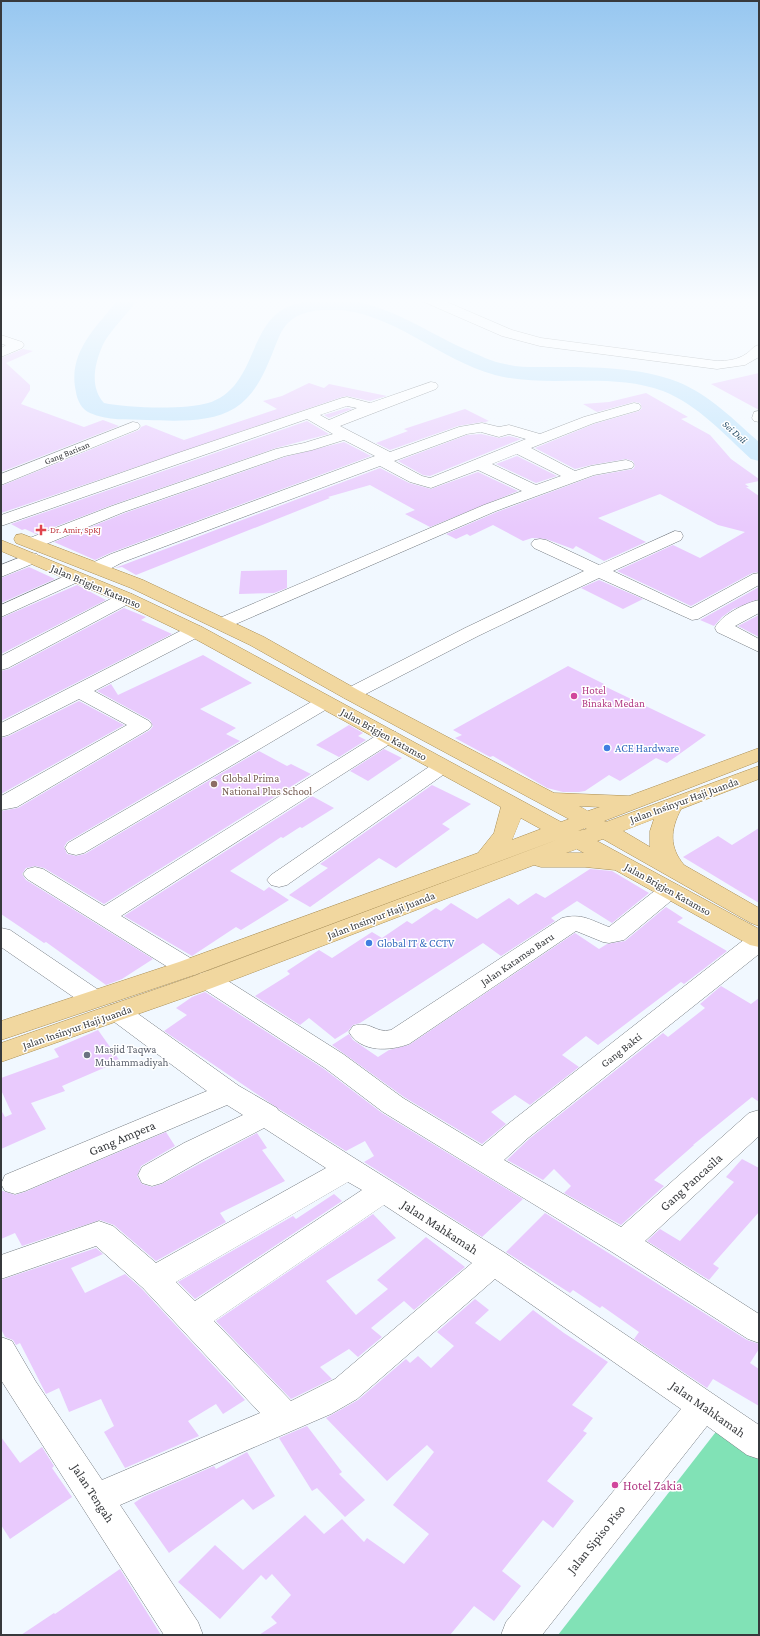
<svg xmlns="http://www.w3.org/2000/svg" width="760" height="1636" font-family="'Crimson Pro',serif">
<style>
.green{fill:#81e2b6}
.lines{fill:none;stroke-linecap:round;stroke-linejoin:round}
.river{fill:#bfe3fc;fill-rule:evenodd}
.building{fill:#e9cafd}
.minor-casing{stroke:#757b81;stroke-width:1}
.major-casing{stroke:#aa8e53;stroke-width:1}
.minor{fill:#fff;fill-rule:evenodd}
.major{fill:#f1d79f;fill-rule:evenodd}
.health-dot{fill:#e0444e;stroke:#fff;stroke-width:1.5}
.hotel-dot{fill:#d1479c;stroke:#fff;stroke-width:1.5}
.shop-dot{fill:#3f7fe0;stroke:#fff;stroke-width:1.5}
.education-dot{fill:#8d6e63;stroke:#fff;stroke-width:1.5}
.worship-dot{fill:#6b7280;stroke:#fff;stroke-width:1.5}
.labels{text-anchor:middle;dominant-baseline:central;stroke-width:3;stroke-linejoin:round;paint-order:stroke}
.far-street-label{font-size:9px;fill:#37393c;stroke:#fff}
.far-health-label{font-size:9px;fill:#be3a42;stroke:#fff;text-anchor:start}
.far-water-label{font-size:10px;font-style:italic;fill:#224a64;stroke:#fff}
.street-label{font-size:11px;fill:#37393c;stroke:#fff}
.hotel-label{font-size:11px;fill:#b23c85;stroke:#fff;text-anchor:start}
.shop-label{font-size:11px;fill:#366cbe;stroke:#fff;text-anchor:start}
.education-label{font-size:11px;fill:#785e54;stroke:#fff;text-anchor:start}
.worship-label{font-size:11px;fill:#5b616d;stroke:#fff;text-anchor:start}
.near-street-label{font-size:13px;fill:#37393c;stroke:#fff}
.near-hotel-label{font-size:13px;fill:#b23c85;stroke:#fff;text-anchor:start}
</style>
<rect width="100%" height="100%" fill="#f1f8ff"/>
<polygon class="green" points="722,1424 759,1451 759,1635 558,1635"/>
<g class="lines">
<path class="river" d="M119,299H138C129,312 107,334 102,347C94,365 90,388 104,403C126,408 186,410 208,403C219,400 230,392 237,382C257,355 258,315 295,304C364,285 408,323 467,350C479,355 492,362 505,364C520,368 537,367 553,367C595,367 639,367 678,382C710,395 734,420 759,442V461L751,459C724,434 698,405 663,391C609,371 548,389 495,375C438,360 386,306 326,310C314,310 298,313 289,322C281,329 278,340 274,349C265,372 256,394 235,408C211,423 175,421 147,420C129,419 107,421 90,413C82,410 77,400 76,392C67,353 96,327 119,299Z"/>
</g>
<g class="building">
<polygon points="23,349 33,351 6,363 30,385 30,390 21,404 84,427 103,420 119,426 1,472 1,358"/>
<polygon points="759,373 759,410 711,384"/>
<polygon points="309,383 324,388 329,384 387,396 370,401 347,396 342,397 1,513 1,486 139,430 141,427 146,425 184,440 277,409 263,401 282,396"/>
<polygon points="646,393 688,417 681,419 710,435 731,459 759,479 759,481 745,484 749,487 746,487 759,496 759,572 752,573 691,606 617,571 673,545 700,558 745,532 718,525 660,494 598,518 646,542 604,561 576,546 573,549 546,539 532,538 523,541 493,525 470,536 467,534 456,539 446,534 497,512 594,476 633,469 635,466 633,461 626,459 591,465 575,469 535,448 594,424 639,411 642,408 640,403 634,402 597,412 583,404 609,402"/>
<polygon points="347,408 352,409 329,418 324,415"/>
<polygon points="465,409 489,421 485,422 487,423 482,422 458,426 390,450 376,443 408,431 404,429"/>
<polygon points="307,421 329,434 276,448 112,505 36,534 25,529 22,530 11,524"/>
<polygon points="481,434 499,438 509,436 521,439 430,476 423,475 398,461 467,435"/>
<polygon points="344,442 371,456 110,553 95,560 54,542 125,513 285,457"/>
<polygon points="517,456 557,476 536,483 496,464"/>
<polygon points="380,468 409,483 431,489 478,472 518,491 430,527 405,514 415,510 370,485 328,497 330,498 136,575 122,567 115,568"/>
<polygon points="29,567 55,579 1,603 1,578"/>
<polygon points="287,570 287,588 274,593 239,594 241,571"/>
<polygon points="599,580 643,599 623,609 581,588"/>
<polygon points="77,585 106,600 1,654 1,618"/>
<polygon points="759,587 759,599 733,609 722,617 714,626 700,620"/>
<polygon points="124,608 146,617 141,620 172,634 1,721 1,671 9,669"/>
<polygon points="759,615 759,637 738,626"/>
<polygon points="203,655 252,683 200,709 236,728 226,734 240,741 67,842 64,847 67,854 76,856 85,854 259,751 287,766 291,764 311,774 104,904 44,868 35,866 26,868 22,874 26,880 153,959 122,979 106,985 46,942 44,943 1,914 1,811 18,808 150,730 153,726 150,720 97,691 111,684 118,695"/>
<polygon points="568,666 604,684 602,685 706,735 667,763 656,758 620,781 609,775 585,791 579,792 563,792 547,788 493,756 490,757 455,738 462,735 453,730"/>
<polygon points="79,701 124,725 1,794 1,738 9,736"/>
<polygon points="349,725 363,733 358,736 366,740 339,757 316,745"/>
<polygon points="384,749 402,758 368,781 350,771"/>
<polygon points="432,785 471,804 442,824 450,829 396,868 379,858 310,907 289,895 328,868 320,864"/>
<polygon points="312,796 334,808 302,828 300,827 283,838 281,837 230,871 264,891 269,887 289,900 241,930 236,927 192,956 124,916"/>
<polygon points="759,828 759,903 683,857 718,836 732,845"/>
<polygon points="590,869 612,871 649,893 612,923 577,901 551,918 555,921 501,956 483,943 360,1023 353,1025 348,1031 335,1039 309,1018 300,1025 255,996 290,974 287,971 319,950 332,958 372,932 382,938 407,921 412,924 436,908 441,911 451,903 477,919 509,898 518,905 536,893 545,898"/>
<polygon points="666,907 683,918 677,922 727,951 684,984 681,982 598,1045 586,1036 562,1055 579,1067 530,1105 515,1095 491,1112 506,1124 482,1144 404,1097 332,1045 349,1034 353,1040 378,1057 389,1050 409,1045 575,933 599,949 607,944 625,941"/>
<polygon points="721,986 751,1004 759,998 759,1102 752,1097 693,1145 694,1145 654,1180 664,1186 621,1225 564,1193 571,1186 554,1169 543,1180 507,1160 529,1139 649,1044 663,1033 668,1037 705,1008 700,1004"/>
<polygon points="205,992 324,1069 382,1113 523,1199 482,1237 364,1162 374,1156 365,1141 346,1151 279,1109 164,1031 187,1015 176,1008 192,997"/>
<polygon points="98,1030 120,1061 62,1086 65,1091 31,1103 46,1129 1,1149 1,1110 5,1117 12,1114 1,1090 1,1078 59,1057 54,1049"/>
<polygon points="166,1132 175,1146 141,1166 137,1176 142,1184 152,1187 162,1184 257,1133 267,1148 262,1150 285,1181 220,1213 226,1222 156,1261 114,1225 100,1220 22,1246 15,1233 1,1239 1,1191 3,1191 15,1195 25,1192"/>
<polygon points="742,1159 759,1168 759,1212 713,1264 719,1268 709,1280 647,1241 660,1229 680,1241 734,1182 726,1177"/>
<polygon points="334,1194 342,1201 195,1299 178,1282 293,1216 296,1219"/>
<polygon points="545,1213 747,1340 759,1344 759,1349 750,1363 759,1369 759,1406 713,1379 707,1388 634,1339 639,1332 602,1306 600,1308 573,1290 570,1293 506,1252"/>
<polygon points="373,1214 396,1238 326,1281 356,1315 388,1289 377,1280 426,1237 465,1267 414,1310 404,1301 371,1328 382,1337 358,1357 349,1349 320,1367 332,1379 291,1399 216,1321"/>
<polygon points="96,1248 103,1254 71,1268 85,1293 125,1274 142,1289 245,1400 223,1414 216,1404 188,1421 199,1436 125,1468 104,1432 114,1426 101,1399 69,1412 59,1388 46,1394 20,1343 16,1345 13,1340 5,1337 1,1329 1,1280"/>
<polygon points="475,1299 489,1310 475,1323 500,1341 533,1310 564,1333 608,1362 572,1405 593,1418 583,1431 587,1433 547,1481 574,1501 553,1528 543,1520 502,1571 521,1586 494,1621 474,1606 450,1635 259,1635 277,1623 271,1617 291,1595 272,1574 266,1580 261,1575 220,1619 178,1582 215,1545 243,1570 305,1515 324,1534 342,1519 364,1542 367,1538 404,1564 429,1534 393,1505 434,1452 427,1445 387,1481 326,1418 358,1400 406,1359 410,1363 418,1356 431,1368 454,1346 437,1332"/>
<polygon points="307,1426 342,1472 339,1474 365,1500 345,1517 317,1488 312,1491 279,1438"/>
<polygon points="1,1437 20,1463 42,1447 54,1466 52,1468 72,1497 10,1539 1,1525"/>
<polygon points="247,1452 275,1496 253,1510 243,1499 169,1553 134,1503 143,1497 214,1466 216,1469"/>
<polygon points="120,1569 161,1635 21,1635 54,1613 55,1614"/>
</g>
<g class="lines">
<g class="minor-casing">
<g id="minor">
<path d="M422,299H440L512,330L541,338L717,361C727,361 737,360 746,354C751,351 753,346 759,345V357L745,365L717,369L540,346L502,336L424,302Z"/>
<polygon points="1,335 22,342 24,345 22,348 1,357 1,348 6,345 1,344"/>
<path d="M431,382L436,383L438,386L436,389L340,426L390,452L459,427L482,423L499,427L509,425L540,434L584,417L634,403L639,404L641,407L639,410L594,423L531,448L575,471L591,466L626,460L632,462L634,465L632,468L594,475L496,511L222,630L215,628L213,624L215,620L484,505L522,491L478,470L431,488L410,482L380,466L123,562C113,567 103,574 92,571L89,567L92,563L111,554L375,456L344,440L312,450L285,456L124,512L39,547L33,548L27,547L24,543L27,539L112,506L276,449L304,443L333,434L307,419L1,526V515L178,453L342,398L347,397L370,403ZM347,406L357,408L329,420L320,415ZM481,432L499,437L509,434L526,439L430,478L422,476L394,461L467,434ZM517,454L561,476L536,485L492,464Z"/>
<polygon points="759,411 759,422 754,421 752,418 754,412"/>
<polygon points="133,422 138,423 140,426 138,429 1,485 1,474"/>
<polygon points="675,531 681,532 683,536 681,540 613,571 691,608 753,574 759,573 759,585 698,619 692,620 599,578 478,636 358,698 351,700 344,698 341,694 344,690 465,628 584,571 534,548 531,544 534,540 540,539 546,540 599,565"/>
<polygon points="31,553 37,554 40,558 37,562 1,577 1,565"/>
<polygon points="74,572 80,573 83,577 80,581 1,617 1,605"/>
<polygon points="126,593 132,594 135,598 132,602 8,668 1,670 1,656 120,594"/>
<path d="M759,600V613L735,626L759,639V652L717,632L715,628C721,615 745,603 759,600Z"/>
<polygon points="195,625 202,627 204,631 202,635 94,691 149,721 152,725 149,729 17,807 1,810 1,796 127,725 79,699 8,735 1,737 1,723 188,627"/>
<polygon points="325,696 332,698 335,702 332,706 84,853 76,855 68,853 65,848 68,843 318,698"/>
<polygon points="389,730 396,732 399,736 396,740 121,916 197,962 200,968 197,974 188,976 179,974 27,879 23,874 27,869 35,867 43,869 104,906 382,732"/>
<polygon points="443,760 450,762 454,766 450,770 287,885 279,887 271,885 267,880 271,875 436,762"/>
<path d="M670,883L678,885L682,890L678,895L624,940L609,943L603,942L576,931L409,1044C390,1051 361,1053 349,1032L353,1026C371,1020 375,1034 391,1030L562,918C582,913 590,920 609,927L662,885Z"/>
<polygon points="1,928 10,930 103,993 107,999 103,1005 94,1008 85,1005 1,947"/>
<polygon points="759,933 759,954 528,1138 504,1160 621,1227 749,1113 759,1110 759,1136 645,1241 759,1314 759,1343 748,1339 612,1252 383,1112 325,1068 199,986 196,980 199,974 208,971 217,974 343,1054 403,1098 482,1146 508,1124 750,935"/>
<path d="M118,1003L127,1006L239,1086L277,1108L278,1110L505,1253L759,1425V1459L747,1455L707,1426L542,1635H501L506,1622L681,1409L495,1279L357,1399L331,1414L120,1505L198,1622L203,1635H164L1,1380V1337L12,1341L36,1382L102,1480L260,1413L143,1288L96,1246L1,1279V1255L99,1221L113,1226L156,1263L326,1168L264,1128L204,1159L162,1183L152,1186L142,1183L138,1175L142,1167L184,1143L243,1115L227,1105L25,1191L15,1194L5,1191L1,1184L5,1175L207,1091L109,1018L105,1012L109,1006ZM348,1182L362,1190L195,1301L176,1282ZM384,1205L472,1263L335,1379L291,1401L214,1321Z"/>
</g>
</g>
<g class="major-casing">
<path id="major" d="M22,534L143,580L264,637L358,690L554,793L629,796L759,748V761L604,821L606,822L759,766V779L681,809C670,830 669,847 684,865L759,908V926L751,923L603,839L597,841L759,929V947L750,945L615,870L585,867H541L534,865L212,988L1,1062V1043L194,976L559,839L197,974L1,1040V1021L179,962L478,853L494,833L501,807L188,635L120,602L1,551V540L132,594L202,627L561,822L569,819L344,698L250,645L131,588L16,543L14,539L16,535ZM579,806L600,807L588,811ZM521,818L541,829L512,840ZM654,819L650,831V847L623,831ZM585,828L587,829L578,831ZM577,849L584,853H566Z"/>
</g>
<use href="#minor" class="minor"/>
<use href="#major" class="major"/>
</g>
<linearGradient id="sky" x2="0" y2="1"><stop stop-color="#97c7f0"/><stop offset="0.57" stop-color="#f9fcff"/><stop offset="1" stop-color="#f9fcff" stop-opacity="0"/></linearGradient>
<rect width="760" height="528" fill="url(#sky)"/>
<path class="health-dot" d="M39 524h4v4h4v4h-4v4h-4v-4h-4v-4h4z"/>
<g class="hotel-dot">
<circle cx="574" cy="696" r="4"/>
<circle cx="615" cy="1485" r="4"/>
</g>
<g class="shop-dot">
<circle cx="607" cy="748" r="4"/>
<circle cx="369" cy="943" r="4"/>
</g>
<circle class="education-dot" cx="214" cy="784" r="4"/>
<circle class="worship-dot" cx="87" cy="1055" r="4"/>
<g class="labels">
<g class="far-street-label">
<text transform="translate(67 453) rotate(-22)">Gang Barisan</text>
</g>
<g class="far-health-label">
<text x="50" y="530">Dr. Amir, SpKJ</text>
</g>
<g class="far-water-label">
<text transform="translate(735 432) rotate(42)">Sei Deli</text>
</g>
<g class="street-label">
<text transform="translate(96 586) rotate(23)">Jalan Brigjen Katamso</text>
<text transform="translate(384 734) rotate(29)">Jalan Brigjen Katamso</text>
<text transform="translate(684 800) rotate(-20)">Jalan Insinyur Haji Juanda</text>
<text transform="translate(668 889) rotate(29)">Jalan Brigjen Katamso</text>
<text transform="translate(381 915) rotate(-21)">Jalan Insinyur Haji Juanda</text>
<text transform="translate(517 959) rotate(-34)">Jalan Katamso Baru</text>
<text transform="translate(77 1027) rotate(-19)">Jalan Insinyur Haji Juanda</text>
<text transform="translate(621 1050) rotate(-38)">Gang Bakti</text>
</g>
<g class="hotel-label">
<text x="582" y="690">Hotel<tspan x="582" dy="13">Binaka Medan</tspan></text>
</g>
<g class="shop-label">
<text x="615" y="748">ACE Hardware</text>
<text x="377" y="943">Global IT &amp; CCTV</text>
</g>
<g class="education-label">
<text x="222" y="778">Global Prima<tspan x="222" dy="13">National Plus School</tspan></text>
</g>
<g class="worship-label">
<text x="95" y="1049">Masjid Taqwa<tspan x="95" dy="13">Muhammadiyah</tspan></text>
</g>
<g class="near-street-label">
<text transform="translate(122 1138) rotate(-23)">Gang Ampera</text>
<text transform="translate(691 1182) rotate(-42)">Gang Pancasila</text>
<text transform="translate(440 1227) rotate(33)">Jalan Mahkamah</text>
<text transform="translate(708 1409) rotate(35)">Jalan Mahkamah</text>
<text transform="translate(93 1493) rotate(57)">Jalan Tengah</text>
<text transform="translate(596 1539) rotate(-51)">Jalan Sipiso Piso</text>
</g>
<g class="near-hotel-label">
<text x="623" y="1485">Hotel Zakia</text>
</g>
</g>
<rect width="760" height="1636" fill="none" stroke="#37393c" stroke-width="4"/>
</svg>
